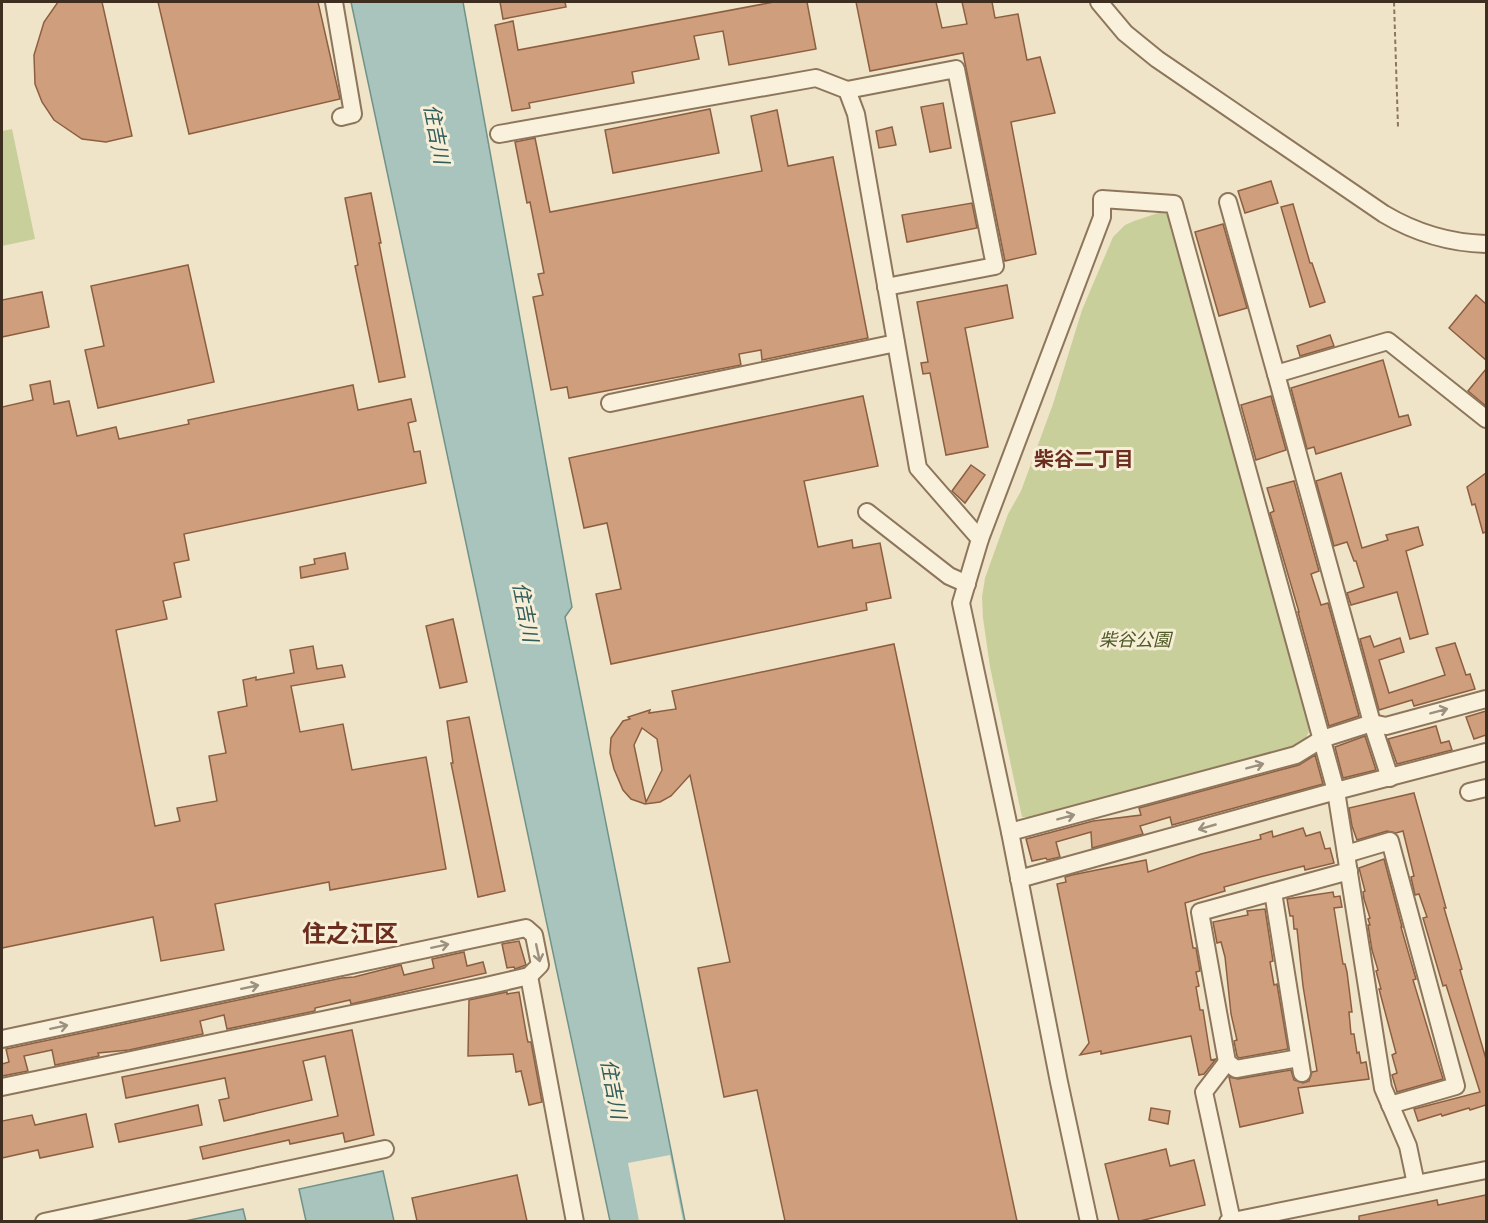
<svg xmlns="http://www.w3.org/2000/svg" width="1488" height="1223" font-family="'PT Serif','Noto Sans JP',serif">
<style>
.green{fill:#c9cf9b}
.water{fill:#a9c4bc;stroke:#6f938a;stroke-width:1.5}
.pier{fill:#f0e4c8}
.building{fill:#cf9f7d;stroke:#8d5f41;stroke-width:1.5;fill-rule:evenodd}
.lines{fill:none;stroke-linecap:round;stroke-linejoin:round}
.minor-casing{stroke:#8d765c;stroke-width:20}
.path{stroke:#8d765c;stroke-width:2;stroke-dasharray:4.5 3;stroke-linecap:butt}
.minor{stroke:#faf1dc;stroke-width:16}
.oneway{stroke:#9c907e}
.labels{text-anchor:middle;dominant-baseline:central;stroke-width:6;stroke-linejoin:round;paint-order:stroke}
.park-label{font-size:18px;font-style:italic;fill:#4d5a26;stroke:#f7eed8}
.water-label{font-size:20px;font-style:italic;fill:#2f5d5a;stroke:#f7eed8}
.neighbourhood-label{font-size:20px;font-weight:bold;fill:#6b2e1e;stroke:#f7eed8}
.district-label{font-size:24px;font-weight:bold;fill:#6b2e1e;stroke:#f7eed8}
</style>
<rect width="100%" height="100%" fill="#f0e4c8"/>
<g class="green">
<polygon points="12,129 35,239 2,246 2,131"/>
<polygon points="1170,209 1170,227 1313,725 1302,744 1280,753 1057,812 1035,817 1022,817 990,667 983,618 982,597 985,578 1008,514 1021,491 1053,404 1082,310 1113,237 1125,225 1134,221"/>
</g>
<g class="water">
<polygon points="351,2 463,2 572,607 565,617 685,1221 610,1221"/>
<polygon points="383,1171 394,1221 306,1221 299,1189"/>
<polygon points="243,1209 246,1221 185,1221"/>
</g>
<polygon class="pier" points="670,1155 683,1221 639,1221 628,1163"/>
<g class="building">
<polygon points="58,2 102,2 132,136 106,142 82,139 54,120 42,102 35,84 34,55 44,22"/>
<polygon points="158,2 318,2 340,99 189,134"/>
<polygon points="500,2 565,2 566,7 503,19"/>
<polygon points="774,2 807,2 816,49 729,65 723,31 694,36 699,59 632,72 634,83 529,103 530,108 512,111 495,25 513,21 518,50"/>
<polygon points="856,2 936,2 942,28 967,24 962,2 992,2 995,18 1018,14 1027,60 1040,57 1055,113 1011,122 1036,254 1005,261 963,53 870,71"/>
<polygon points="943,103 951,148 930,152 921,107"/>
<polygon points="710,109 719,153 613,173 605,130"/>
<polygon points="777,110 788,166 833,157 868,338 762,360 761,350 739,354 741,365 569,398 567,387 551,390 533,297 543,295 538,274 544,273 530,202 527,203 515,142 535,138 550,212 762,171 751,116"/>
<polygon points="892,127 896,145 879,148 876,131"/>
<polygon points="1271,181 1278,203 1245,213 1238,191"/>
<polygon points="371,193 381,243 379,243 405,377 379,382 355,266 358,265 345,198"/>
<polygon points="972,203 977,228 907,242 902,215"/>
<polygon points="1293,204 1310,263 1312,263 1325,302 1310,307 1281,207"/>
<polygon points="1223,224 1247,308 1219,316 1195,232"/>
<polygon points="188,265 214,382 98,408 85,350 104,346 91,286"/>
<polygon points="1007,285 1013,318 965,328 988,447 946,455 930,373 923,374 921,363 928,362 917,302"/>
<polygon points="42,292 49,327 2,337 2,300"/>
<polygon points="1476,295 1486,304 1486,360 1449,328"/>
<polygon points="1330,335 1334,346 1300,356 1297,346"/>
<polygon points="1383,360 1399,417 1408,415 1411,425 1316,454 1314,447 1307,449 1291,388"/>
<polygon points="1486,369 1486,406 1468,391"/>
<polygon points="50,381 54,404 69,401 77,436 116,427 119,439 189,424 188,420 353,385 358,410 411,399 416,421 408,423 414,452 420,451 426,483 184,534 189,560 174,563 181,597 163,601 167,619 116,630 155,826 180,821 177,808 217,801 209,756 226,753 218,712 247,706 243,680 256,677 256,680 294,673 290,650 313,646 317,669 342,665 345,677 291,686 300,732 343,724 352,770 426,757 446,869 330,890 329,882 215,904 224,950 161,961 153,917 2,948 2,407 33,400 30,385"/>
<polygon points="863,396 878,466 804,481 818,547 852,540 853,548 880,543 891,598 866,603 867,610 611,664 596,594 621,589 607,523 584,528 569,458"/>
<polygon points="1271,396 1286,450 1256,460 1241,405"/>
<polygon points="971,465 985,475 965,503 952,491"/>
<polygon points="1341,473 1362,548 1388,540 1386,535 1418,527 1423,545 1406,551 1428,634 1410,639 1397,592 1351,605 1347,593 1364,587 1356,561 1354,561 1347,542 1334,546 1316,481"/>
<polygon points="1486,473 1486,532 1483,533 1475,504 1472,505 1467,487"/>
<polygon points="1294,481 1319,571 1311,574 1321,605 1328,603 1359,716 1329,726 1298,612 1299,612 1270,513 1274,511 1267,488"/>
<polygon points="345,553 348,569 301,578 300,567 315,564 314,559"/>
<polygon points="453,619 467,682 440,688 426,626"/>
<polygon points="1370,636 1374,647 1400,638 1404,652 1379,660 1389,693 1445,675 1436,648 1455,643 1466,675 1470,674 1475,689 1414,706 1412,700 1379,710 1360,639"/>
<path d="M894,644L1017,1221H785L757,1090L724,1097L698,968L730,962L690,775L671,796L660,802L645,804L631,799L623,790L614,769L610,753L611,738L623,721L630,719L628,717L650,710L649,713L676,709L672,691ZM642,728L657,739L662,770L646,802L634,745Z"/>
<polygon points="1486,711 1486,735 1474,739 1466,717"/>
<polygon points="469,717 505,891 478,897 451,763 453,763 447,721"/>
<polygon points="1436,726 1441,743 1449,741 1452,750 1397,764 1388,739"/>
<polygon points="1365,736 1376,770 1343,778 1335,747"/>
<polygon points="1315,755 1323,784 1172,825 1170,817 1140,826 1143,834 1092,848 1091,832 1056,842 1060,857 1047,860 1046,858 1032,861 1026,839 1093,821 1141,815 1139,808 1299,765"/>
<polygon points="1414,793 1446,908 1444,908 1462,969 1460,970 1486,1059 1486,1105 1470,1110 1469,1108 1442,1116 1441,1114 1418,1121 1414,1109 1480,1092 1446,985 1443,986 1423,918 1427,917 1419,894 1415,895 1411,877 1414,876 1403,831 1396,833 1387,831 1357,840 1352,826 1349,808"/>
<polygon points="1303,828 1306,836 1320,832 1325,849 1330,848 1334,863 1305,870 1304,866 1260,877 1224,887 1225,891 1185,903 1193,948 1196,948 1200,971 1196,972 1199,986 1196,987 1200,1010 1203,1010 1211,1060 1216,1059 1204,1074 1199,1075 1191,1036 1101,1054 1101,1051 1080,1055 1089,1043 1057,884 1066,882 1065,877 1072,875 1146,860 1148,872 1201,854 1261,839 1260,835 1272,831 1273,837"/>
<polygon points="1384,859 1402,927 1401,927 1416,979 1413,980 1443,1079 1397,1092 1392,1075 1397,1073 1392,1055 1396,1053 1379,989 1381,989 1376,971 1378,970 1372,950 1368,925 1370,925 1368,919 1370,918 1364,899 1363,892 1365,891 1359,868"/>
<polygon points="1333,892 1334,897 1340,896 1342,907 1334,908 1343,964 1345,964 1347,972 1352,1012 1349,1012 1351,1034 1354,1034 1357,1053 1359,1052 1361,1063 1366,1062 1369,1079 1298,1088 1303,1113 1240,1127 1229,1077 1238,1079 1291,1070 1294,1080 1303,1083 1309,1081 1312,1072 1317,1071 1303,986 1297,929 1294,929 1293,916 1290,916 1287,899"/>
<polygon points="1265,909 1273,961 1270,962 1274,985 1277,984 1288,1049 1239,1058 1237,1056 1234,1041 1237,1040 1231,1014 1225,957 1221,942 1217,943 1213,922 1248,915 1247,911"/>
<polygon points="519,941 526,965 515,969 514,967 507,968 502,944"/>
<polygon points="464,952 467,966 483,962 486,973 351,1004 350,1000 315,1008 315,1011 227,1029 224,1015 200,1021 203,1034 129,1050 98,1053 99,1056 55,1065 52,1050 24,1056 28,1071 2,1076 2,1064 9,1062 6,1049 342,978 354,977 401,965 404,975 434,968 432,959"/>
<polygon points="507,992 507,994 519,992 527,1038 528,1042 531,1042 542,1102 529,1105 521,1071 516,1072 513,1054 468,1056 469,1000"/>
<polygon points="352,1030 374,1135 345,1142 343,1133 290,1144 289,1140 203,1159 200,1147 338,1116 325,1056 303,1061 312,1100 224,1121 219,1100 229,1098 225,1078 126,1098 122,1077"/>
<polygon points="198,1105 202,1125 119,1142 115,1124"/>
<polygon points="1151,1108 1170,1111 1168,1124 1149,1120"/>
<polygon points="86,1114 93,1147 40,1158 38,1150 2,1158 2,1121 32,1115 35,1125"/>
<polygon points="1166,1149 1170,1166 1194,1160 1205,1205 1140,1221 1119,1221 1105,1164"/>
<polygon points="517,1175 527,1221 417,1221 412,1198"/>
<polygon points="1486,1195 1486,1221 1359,1221 1359,1216 1437,1200 1438,1205"/>
</g>
<g class="lines">
<g class="minor-casing">
<g id="minor">
<polyline points="334,2 353,114 341,117"/>
<path d="M1099,2L1125,33L1157,59L1384,214C1416,233 1450,243 1486,244"/>
<polyline points="847,90 956,69 995,266 886,287"/>
<polyline points="499,134 816,78 847,90 856,114 918,468 980,539"/>
<polyline points="1228,202 1276,374"/>
<polyline points="610,403 896,343"/>
<polyline points="867,512 949,576 967,584"/>
<polyline points="1390,778 1372,723 1276,374 1388,341 1486,419"/>
<polyline points="1469,792 1486,788"/>
<polyline points="1010,832 1296,755 1322,739 1372,723 1386,726 1486,699"/>
<polyline points="1346,854 1390,841 1456,1086 1390,1105"/>
<polyline points="1019,879 1336,791 1486,752"/>
<polyline points="1273,892 1302,1073"/>
<polyline points="529,976 575,1222"/>
<polyline points="2,1039 526,928 534,935 540,965 529,976 486,986 2,1087"/>
<polyline points="1299,1058 1236,1069 1227,1062 1200,912 1349,871"/>
<polyline points="1227,1062 1204,1092 1232,1221"/>
<polyline points="44,1222 385,1149"/>
<polyline points="1089,1222 1059,1082 1010,832 961,603 980,539 1102,217 1102,199 1174,204 1336,791 1383,1088 1408,1146 1416,1184"/>
<polyline points="1228,1222 1486,1170"/>
</g>
</g>
<polyline class="path" points="1394,2 1398,127"/>
<use href="#minor" class="minor"/>
</g>
<defs><path id="oneway-shaft" d="M-6 0H5M1.5-3L5.5 0L1.5 3" fill="none" stroke-width="1.6" stroke-linecap="round" stroke-linejoin="round" transform="scale(1.5)"/></defs>
<g class="oneway">
<use href="#oneway-shaft" transform="translate(1439 711) rotate(-15)"/>
<use href="#oneway-shaft" transform="translate(1255 766) rotate(-15)"/>
<use href="#oneway-shaft" transform="translate(1066 817) rotate(-15)"/>
<use href="#oneway-shaft" transform="translate(1207 827) rotate(164)"/>
<use href="#oneway-shaft" transform="translate(440 946) rotate(-12)"/>
<use href="#oneway-shaft" transform="translate(538 953) rotate(78)"/>
<use href="#oneway-shaft" transform="translate(250 987) rotate(-12)"/>
<use href="#oneway-shaft" transform="translate(59 1027) rotate(-12)"/>
</g>
<g class="labels">
<g class="park-label">
<text x="1135" y="639">柴谷公園</text>
</g>
<g class="water-label">
<text transform="translate(437 134) rotate(79)">住吉川</text>
<text transform="translate(526 612) rotate(79)">住吉川</text>
<text transform="translate(614 1089) rotate(79)">住吉川</text>
</g>
<g class="neighbourhood-label">
<text x="1084" y="458">柴谷二丁目</text>
</g>
<g class="district-label">
<text x="350" y="933">住之江区</text>
</g>
</g>
<rect width="1488" height="1223" fill="none" stroke="#3d2e20" stroke-width="6"/>
</svg>
